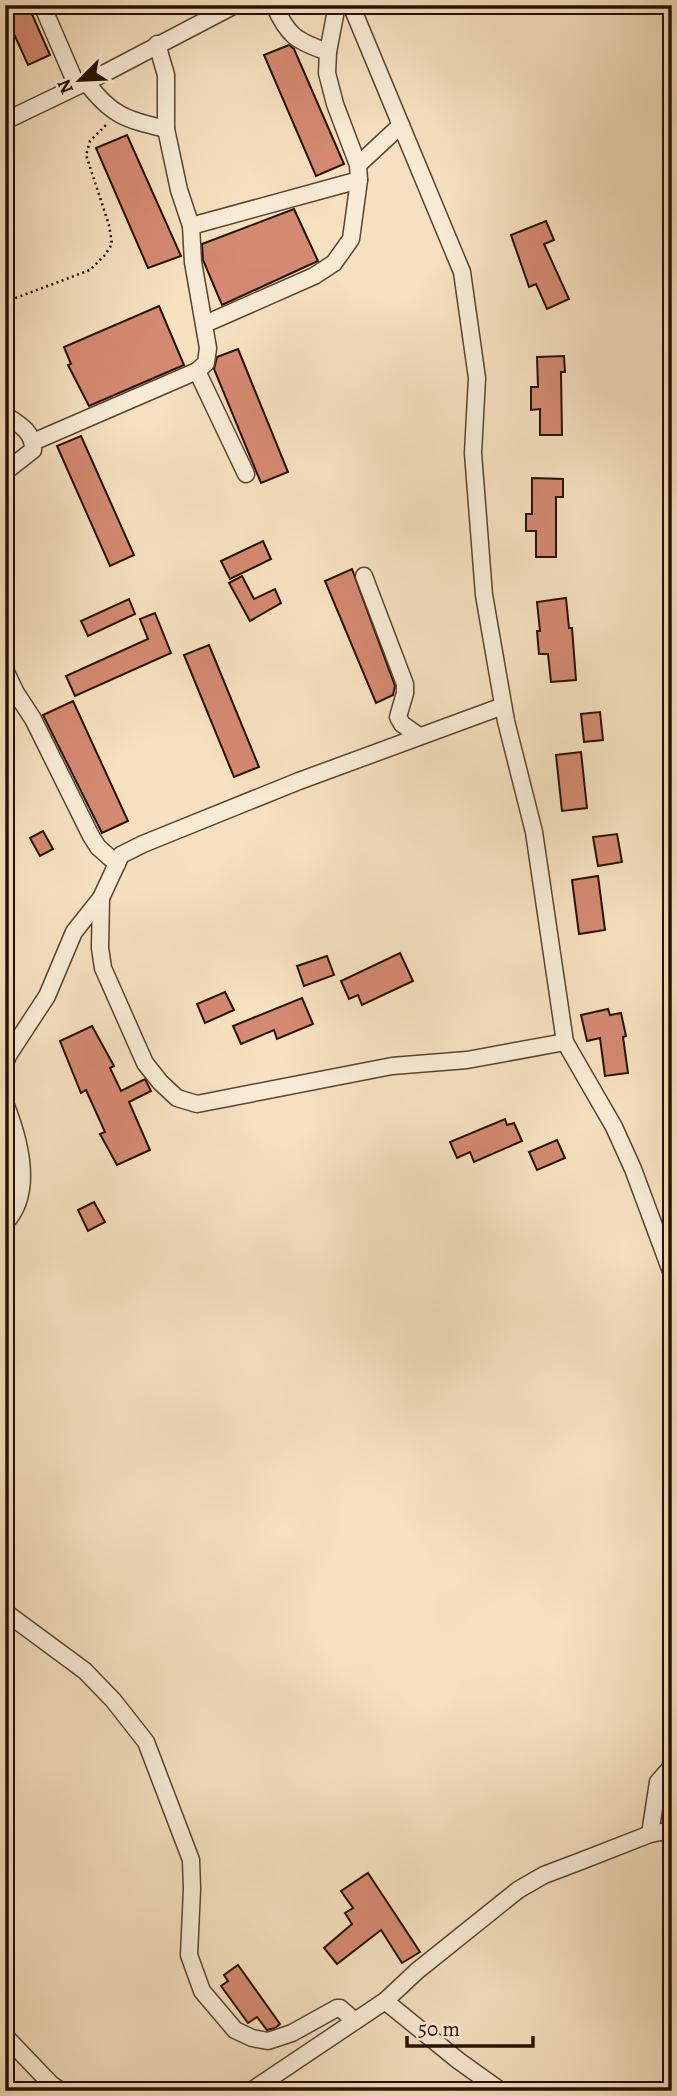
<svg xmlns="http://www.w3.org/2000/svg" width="677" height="2096" font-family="Alegreya,serif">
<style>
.building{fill:#d48971;stroke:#261000;stroke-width:2}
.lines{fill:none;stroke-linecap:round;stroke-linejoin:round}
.minor-casing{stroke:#5a4430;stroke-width:19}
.path{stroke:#261000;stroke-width:2.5;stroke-dasharray:2 3.5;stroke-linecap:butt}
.minor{stroke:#f8ebd5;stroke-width:16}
</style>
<rect width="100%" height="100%" fill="#f5e0bf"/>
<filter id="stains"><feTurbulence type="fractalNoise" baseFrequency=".00286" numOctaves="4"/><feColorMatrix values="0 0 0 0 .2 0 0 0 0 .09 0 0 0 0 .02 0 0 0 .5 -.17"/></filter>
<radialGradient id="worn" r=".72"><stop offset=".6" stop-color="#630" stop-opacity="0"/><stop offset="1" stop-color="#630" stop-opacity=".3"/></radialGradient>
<g class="building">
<polygon points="5,5 28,5 50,55 28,65 5,14"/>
<polygon points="289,45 294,49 344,164 316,176 264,55"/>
<polygon points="127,135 181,256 148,268 96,148"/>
<polygon points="294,209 318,261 222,305 203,260 202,244"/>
<polygon points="546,221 554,240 544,244 569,299 547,309 536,284 529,287 511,235"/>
<polygon points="159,306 184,365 89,406 68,365 71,364 64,347"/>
<polygon points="238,349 288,472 261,483 214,369 217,357"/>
<polygon points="564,356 565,372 561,372 562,435 540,435 540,409 531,410 531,387 538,387 537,357"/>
<polygon points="81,436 134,555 110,566 57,446"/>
<polygon points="532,478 563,479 563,497 556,497 556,557 536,557 536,531 526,531 526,514 532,514"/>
<polygon points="263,541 271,559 230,579 221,561"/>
<polygon points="352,569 395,686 393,695 376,703 325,581"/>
<polygon points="242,576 254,599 275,589 281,603 250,621 229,583"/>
<polygon points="566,598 569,628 572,628 576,680 551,682 548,654 539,654 537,631 540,631 537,602"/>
<polygon points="129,599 135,614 88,636 81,621"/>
<polygon points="155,613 171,653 75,696 66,676 148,639 140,619"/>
<polygon points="209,645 259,767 234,777 184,655"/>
<polygon points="73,701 128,821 102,833 43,715"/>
<polygon points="600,712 603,740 584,742 581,714"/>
<polygon points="581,752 587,808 562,811 556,755"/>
<polygon points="43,831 53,849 40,856 30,838"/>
<polygon points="617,834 622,862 598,866 593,837"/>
<polygon points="598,876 605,930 579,934 572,880"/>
<polygon points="400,953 413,981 362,1005 358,995 349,999 341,981"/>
<polygon points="327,956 334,975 304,986 297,966"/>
<polygon points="225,992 234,1010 205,1023 197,1004"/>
<polygon points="302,998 313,1024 277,1039 274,1030 241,1044 233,1026"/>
<polygon points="608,1009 610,1015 621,1013 626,1036 623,1037 628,1073 605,1076 600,1038 587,1041 581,1015"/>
<polygon points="92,1026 114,1066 110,1068 121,1091 145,1079 151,1091 129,1102 150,1150 117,1165 100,1134 105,1132 86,1090 81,1093 60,1041"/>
<polygon points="505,1119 507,1125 514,1123 522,1141 474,1162 470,1152 457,1158 450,1142"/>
<polygon points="557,1140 565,1158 537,1170 529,1152"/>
<polygon points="94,1202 105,1222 88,1231 78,1210"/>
<polygon points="368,1873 420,1952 402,1963 381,1930 337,1964 324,1948 352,1924 345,1913 353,1908 341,1891"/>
<polygon points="238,1965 280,2024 275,2028 267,2030 257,2017 248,2023 221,1986 228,1981 224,1975"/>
</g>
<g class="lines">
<g class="minor-casing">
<g id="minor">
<polyline points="42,5 77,86"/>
<path d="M274,5C288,36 296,41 328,52"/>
<polyline points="351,5 462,272 477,378 473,453 484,595 506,721 534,832 565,1042 614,1127 633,1169 672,1274"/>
<path d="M86,82C112,116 125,119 166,129"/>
<polyline points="5,121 107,72 235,5"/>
<polyline points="358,165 401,125"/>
<polyline points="191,226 359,180"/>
<polyline points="205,324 314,276 334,263 351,239 359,180 358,165 335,104 327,73 328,52 337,5"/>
<polyline points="197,371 246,474"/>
<path d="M5,415C19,424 34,432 33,450L5,472"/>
<polyline points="33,442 197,371 206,363 208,348 193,262 191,226 179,190 166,129 166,75 157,44"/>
<polyline points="364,576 405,684 405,693 398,717 402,724 419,736"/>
<polyline points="5,670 16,693 33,719 91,836 98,847 117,864"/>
<polyline points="101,898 100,948 103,968 145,1063 160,1082 177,1098 197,1104 392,1066 467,1060 565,1042"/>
<polyline points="5,1063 9,1054 47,996 74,932 101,898 121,855 143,844 299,781 503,706"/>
<path d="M5,1103C19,1138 35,1192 5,1223"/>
<polyline points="5,1612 85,1671 113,1700 146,1742 191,1860 192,1889 189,1955 202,1991 235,2030 252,2038 268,2041 292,2033 337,2008 340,2008 355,2021"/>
<polyline points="650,1834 658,1782 672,1766"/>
<polyline points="385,2001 459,2061 501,2091"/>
<polyline points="5,2036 51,2084 61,2091"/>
<polyline points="251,2091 385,2001 417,1971 518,1890 544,1875 581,1861 650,1834 672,1830"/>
</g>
</g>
<polyline class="path" points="5,302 90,270 105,255 112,244 109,225 86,155 90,141 107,124"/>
<use href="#minor" class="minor"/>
</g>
<rect width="677" height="2096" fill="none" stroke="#f5e0bf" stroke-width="28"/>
<rect x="7" y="7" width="663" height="2082" fill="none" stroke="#261000" stroke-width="3.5"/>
<rect x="14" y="14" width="649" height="2068" fill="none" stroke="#261000" stroke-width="2"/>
<g transform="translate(80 80) rotate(246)" stroke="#f8ebd5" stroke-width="5" paint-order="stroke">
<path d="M0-5L12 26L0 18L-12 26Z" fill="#261000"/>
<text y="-10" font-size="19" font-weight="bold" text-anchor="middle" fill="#261000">N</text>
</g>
<path d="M407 2036v10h126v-10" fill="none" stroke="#261000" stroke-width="3.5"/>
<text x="418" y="2036" font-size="21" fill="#261000" stroke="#f8ebd5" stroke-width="5" paint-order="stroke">50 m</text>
<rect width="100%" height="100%" filter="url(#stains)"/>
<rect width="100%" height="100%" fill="url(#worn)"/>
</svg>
